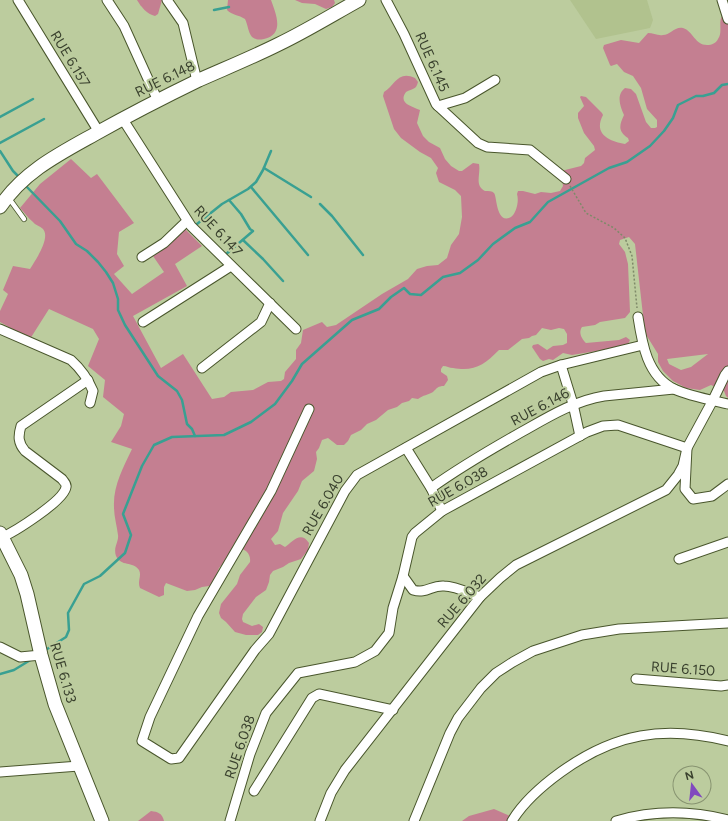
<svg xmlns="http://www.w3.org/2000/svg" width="728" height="821" font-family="Figtree,sans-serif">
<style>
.built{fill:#b1c28e}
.green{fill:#c47f91;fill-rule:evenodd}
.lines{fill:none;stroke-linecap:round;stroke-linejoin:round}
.stream{stroke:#39a092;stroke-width:2.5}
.lane-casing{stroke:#49562c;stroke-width:6}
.street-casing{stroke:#49562c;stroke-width:11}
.secondary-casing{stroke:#49562c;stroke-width:15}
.path{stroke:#7e8a69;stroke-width:1.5;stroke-dasharray:2 2;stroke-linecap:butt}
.lane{stroke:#fff;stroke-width:4.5}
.street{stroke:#fff;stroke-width:9}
.secondary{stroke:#fff;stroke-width:13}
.labels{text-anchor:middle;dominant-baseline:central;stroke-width:4;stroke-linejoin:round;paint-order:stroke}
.street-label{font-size:14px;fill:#39402d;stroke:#bccc9e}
</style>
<rect width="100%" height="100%" fill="#bccc9e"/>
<polygon class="built" points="570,0 647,0 653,20 652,23 650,28 596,39"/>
<g class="green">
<path d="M137,0H162L158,14L155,16C147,14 141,7 137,0Z"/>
<path d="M228,0H271C276,14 285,34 264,39C259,40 256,40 252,37C248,32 248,25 245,19C239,15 232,15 227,10Z"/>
<polygon points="295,0 334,0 335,3 332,7 326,9 315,4 302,3"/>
<path d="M728,15V398L726,396L724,391L711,385L700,390L686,388L673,381L663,371L658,362V354L645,333L635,244L629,237L620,240L619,244L625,252L628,264L630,312L625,318L600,322L595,325L582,327C578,333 582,339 586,343L619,340L626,337L630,340L628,344L621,347L572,355L563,353L553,360L549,359L543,361L540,359L532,347L533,345L538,344L547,350L553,346L563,345L567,343V334L564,329L559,328L551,330L542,328L536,335L532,336L529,338L522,339L508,350H499C484,365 474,372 453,368C449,368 447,366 443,366L441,369V372L447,376L448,380L444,386C438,386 437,388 433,392C428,395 423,395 418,399L412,398L409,401L402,403L397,407L388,410L376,420L367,424L361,430L351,435L348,441L344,445H337L328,438L322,440L319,448L316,452L317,459L314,471L302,481L298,491L283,513L278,531L271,539L275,545L280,544L285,547C292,542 301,530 309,543L308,550L301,559L289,563L283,567L273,571L270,575L269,582L266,590L256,597L243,614L242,619L243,622L252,626L259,624L263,627L262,632L258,635H246L235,632L226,622L221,618L219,613L221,604L237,584L240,575L250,562C251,554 246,549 238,548L219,568L213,583L209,586L202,587L195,590L187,591L166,583L164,587V595L159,597L140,588C137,581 142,576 139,570C133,561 121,567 116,556C113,547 119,542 118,535C117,526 114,517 114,507C113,486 123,468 132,449L111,442L121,426L124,414L103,397L105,380L88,366L99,339L93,329L49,309L30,339L0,322V311L8,294L3,290L13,266L30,269C35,261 51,238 43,229C40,226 35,225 33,222C28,218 24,212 20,208L40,184L71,159L91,178L97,174L134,223L119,232L117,254L124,266L114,274L132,294L164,272L153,256L185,229L202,246L175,264L187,286L133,316L161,368L183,354L212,399L224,397L231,392L253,390L268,382L281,381L284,379L285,372L296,359V350L301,343L303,330L322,322L327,327L336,325L382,294L408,279L417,269L427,266L438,265L447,258L451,245L459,234L462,217L461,196L455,190L439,182L436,173L438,168L431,158L420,152L401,138L394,129L383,96L384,92C395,85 398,70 415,78L418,82C416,90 413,88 406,92C398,103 411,106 420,110L417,123L423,136L429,142L440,148L445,159L451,166L459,171H462L473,163L479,164C481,174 474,186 485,191C489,191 492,191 494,193C497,196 496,225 511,217C514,215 516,210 517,206C518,201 518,198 517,194L518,191H523L535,194L541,192L551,193L560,191L563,186L561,171L581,166L584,163L585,158L595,150L594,146L584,133L578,118V113L584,106L580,97L581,96L586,97L602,113L603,115C593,134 609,141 625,144L629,141L628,138C618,131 619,126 624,115C620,106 616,95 625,88L631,89L636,94L646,122L651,128H655L657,127V120L647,109L641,88L633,76L624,72L617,64L611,66L610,65L603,48L604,45L621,40L639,43L648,33C653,33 658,36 663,35C670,35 675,26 683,28C693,31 695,45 707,45C712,45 716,43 718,39C723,32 718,23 722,16ZM708,354L691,367L681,370L669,364L667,359Z"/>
<polygon points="494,809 510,816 507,821 462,821 469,816"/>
<path d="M151,811C158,812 162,813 164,821H138Z"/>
</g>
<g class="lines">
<g class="stream">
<polyline points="214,10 229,7"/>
<polyline points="0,117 33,99"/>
<polyline points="0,143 44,119"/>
<polyline points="0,151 13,171 20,178"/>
<polyline points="264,168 311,197"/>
<polyline points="24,184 60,221 76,244 87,251 98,262 106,272 113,283 118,299 118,310 125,325 158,376 177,391 182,400 187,424 192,429 195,436"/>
<polyline points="251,187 308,255"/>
<polyline points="320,204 332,216 363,255"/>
<polyline points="197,224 222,204 248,189 256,182 263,170 271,151"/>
<polyline points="243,240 263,259 283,281"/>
<polyline points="225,255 253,231 250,229 241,214 229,200"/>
<polyline points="44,651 66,637 69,630 68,613 84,584 100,576 125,553 131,535 123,514 142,466 154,445 172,437 224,435 251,422 275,404 292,381 302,364 352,320 379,309 391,297 404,288 410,294 421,295 443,277 460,273 478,260 493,244 515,228 530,222 548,202 609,168 627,162 650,146 664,131 673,118 678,105 696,96 703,96 714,93 722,85 728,84"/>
<polyline points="0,674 14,670 32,659"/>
</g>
<g class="lane-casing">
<polyline id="lane" points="8,197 24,219"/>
</g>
<g class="street-casing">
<g id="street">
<polyline points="18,0 99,132"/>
<polyline points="107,0 124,26 158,101"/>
<polyline points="167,0 183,23 197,81"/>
<polyline points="386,0 404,34 436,104 438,106 478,143 487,147 530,150 566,179"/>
<polyline points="722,0 728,19"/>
<polyline points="438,106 465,98 495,80"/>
<polyline points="122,118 191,226 296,329"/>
<polyline points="142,257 164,243 187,221"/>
<path d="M638,317C642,343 647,376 674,389C689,396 711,400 728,404"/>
<polyline points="143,322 231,266"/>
<path d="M0,329L71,360C81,369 88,379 93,391L90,403"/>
<polyline points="561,365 573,404 580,436"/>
<polyline points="202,368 261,322 270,303"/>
<polyline points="309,409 271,491 198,616 150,717 142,741 171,759 179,758 255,650 269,634 345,491 357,475 541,372 561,365 643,345"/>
<polyline points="406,448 431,488 442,511"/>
<path d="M431,488C459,468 488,451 518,434C545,419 573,401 604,396L674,389"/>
<path d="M0,538C13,533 64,501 66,487C67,484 64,482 62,479L25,451C18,443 18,436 21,426L88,380"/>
<polyline points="679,559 728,542"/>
<path d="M403,576L413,590C427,594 431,585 444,586C455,586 469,593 480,597"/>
<polyline points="0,647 20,657 41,655"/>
<polyline points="636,679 721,686 728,685"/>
<polyline points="0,772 79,766"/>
<polyline points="254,791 312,698 319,694 393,710"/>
<polyline points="230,821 250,754 266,713 298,673 355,662 375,651 389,633 393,608 403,576 412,537 415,533 442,511 587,432 603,426 618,425 687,448 685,489 693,499 712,496 728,484"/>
<polyline points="320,821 331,793 345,770 480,597 500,578 516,565 666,490 678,475 683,466 687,448 713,400 725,375 728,371"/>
<polyline points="414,821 450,733 458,718 481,688 496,673 513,662 533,651 582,635 619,629 728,623"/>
<path d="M512,821C524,801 543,785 561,772C615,733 664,725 728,741"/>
<path d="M616,821C654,810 689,810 728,820"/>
</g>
</g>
<g class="secondary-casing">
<g id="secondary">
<path d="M0,207C23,172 59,154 95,134C129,115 164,97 199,80C226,68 253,57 279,44C306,31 332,15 359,0"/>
<polyline points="0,533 21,575 27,594 41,655 55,704 102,821"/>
</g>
</g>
<polyline class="path" points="570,186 586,213 614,228 625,238 632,256 637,308"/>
<use href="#lane" class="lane"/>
<use href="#street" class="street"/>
<use href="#secondary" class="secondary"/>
</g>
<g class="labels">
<g class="street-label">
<text transform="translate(70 59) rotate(59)">RUE 6.157</text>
<text transform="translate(432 62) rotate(66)">RUE 6.145</text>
<text transform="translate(165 79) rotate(-26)">RUE 6.148</text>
<text transform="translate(218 231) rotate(47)">RUE 6.147</text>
<text transform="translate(540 407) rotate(-28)">RUE 6.146</text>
<text transform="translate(458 487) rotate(-30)">RUE 6.038</text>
<text transform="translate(323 505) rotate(-60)">RUE 6.040</text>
<text transform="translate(462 601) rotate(-49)">RUE 6.032</text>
<text transform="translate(683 669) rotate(4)">RUE 6.150</text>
<text transform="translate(63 673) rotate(74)">RUE 6.133</text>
<text transform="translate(240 747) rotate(-71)">RUE 6.038</text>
</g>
</g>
<g transform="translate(692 785) rotate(345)"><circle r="19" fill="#bccc9e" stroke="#889471"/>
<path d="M0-3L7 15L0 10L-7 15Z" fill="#8148bf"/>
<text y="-6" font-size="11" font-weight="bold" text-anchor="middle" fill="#39402d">N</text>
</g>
</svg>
